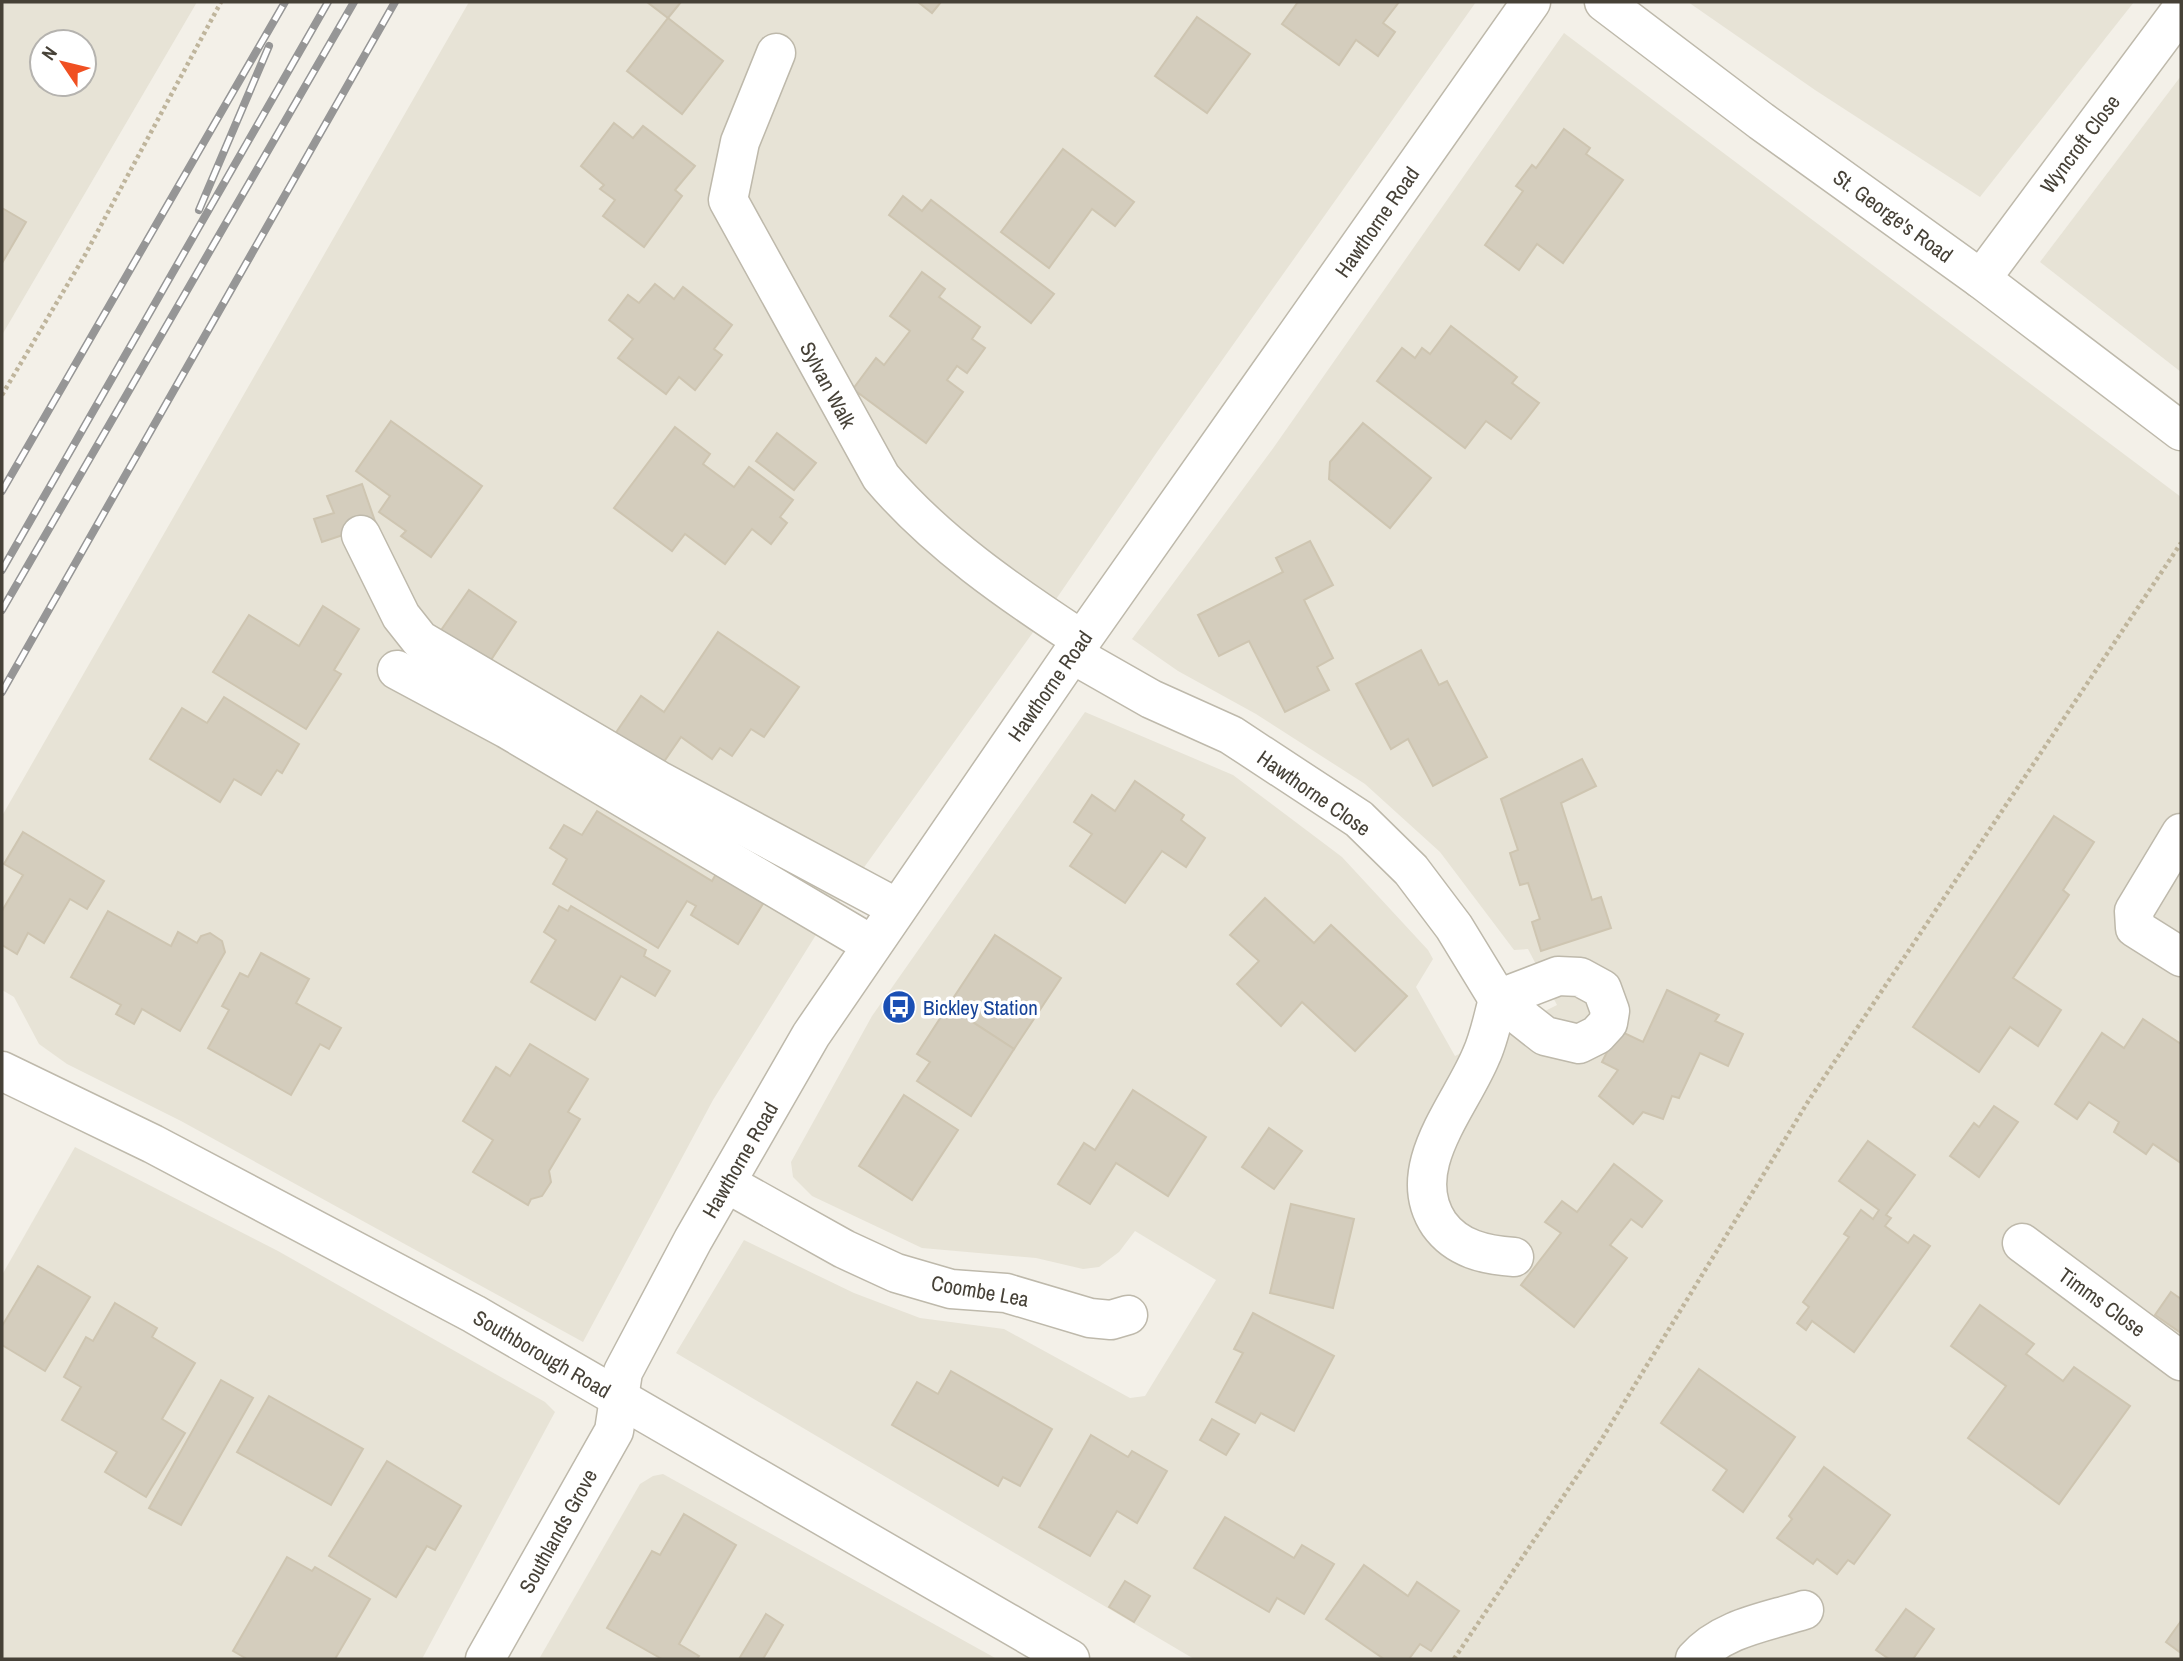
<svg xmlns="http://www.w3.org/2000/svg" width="2183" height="1661" font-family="'Archivo Narrow',sans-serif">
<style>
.residential{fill:#e7e3d6;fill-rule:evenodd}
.building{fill:#d4cdbd;stroke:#cec5b1;stroke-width:2}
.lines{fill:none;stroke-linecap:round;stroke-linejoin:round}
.minor-casing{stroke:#beb9ab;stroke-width:41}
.path{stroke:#bfb59c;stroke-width:4.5;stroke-dasharray:3.5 3.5;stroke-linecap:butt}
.minor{stroke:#fff;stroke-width:38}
.rail-casing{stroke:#969696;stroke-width:8}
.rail{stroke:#fff;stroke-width:5;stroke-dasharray:16;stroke-linecap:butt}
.labels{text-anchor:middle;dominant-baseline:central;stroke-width:7;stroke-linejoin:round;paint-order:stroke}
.street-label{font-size:21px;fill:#464137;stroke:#fff}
.transit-label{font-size:21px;fill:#164399;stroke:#fff;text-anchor:start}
</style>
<rect width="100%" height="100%" fill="#f3f0e8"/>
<g class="residential">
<path d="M2,2H197L2,335ZM42,42H84V84H42Z"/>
<polygon points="469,2 1476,2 1157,452 1039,624 819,930 713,1100 583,1342 181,1121 67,1064 39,1044 14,997 2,990 2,816"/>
<polygon points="1688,2 2134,2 1980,197 1815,90"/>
<polygon points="1564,33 2181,497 2181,1659 1194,1659 676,1353 744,1240 854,1293 920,1318 1004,1329 1130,1398 1145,1396 1216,1280 1135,1231 1119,1252 1099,1267 1083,1269 1036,1258 922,1248 812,1196 793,1177 791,1162 872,1016 1085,712 1233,775 1342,857 1428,950 1433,959 1416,987 1455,1056 1557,1005 1528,949 1514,950 1440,852 1365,784 1256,714 1178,671 1132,639 1274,447"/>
<polygon points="2181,76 2181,372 2040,262"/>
<polygon points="75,1147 278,1251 545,1402 555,1412 422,1659 2,1659 2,1275"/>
<polygon points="663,1474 997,1659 539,1659 640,1484 653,1476"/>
</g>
<g class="building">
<polygon points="647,2 681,2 668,18"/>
<polygon points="918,2 941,2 932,13"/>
<polygon points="1298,2 1399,2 1383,23 1395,32 1378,56 1356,40 1339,65 1282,24"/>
<polygon points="1197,17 1250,54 1207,113 1155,76"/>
<polygon points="668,18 723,61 682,114 627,71"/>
<polygon points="614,123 633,138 643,126 695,166 675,190 682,196 644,247 603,216 615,200 600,189 604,185 581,166"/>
<polygon points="1564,129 1590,148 1586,154 1623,180 1563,263 1537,244 1519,270 1485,245 1523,191 1516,186 1532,165 1536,168"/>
<polygon points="1063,149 1134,202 1115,226 1092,209 1049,268 1001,232"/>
<polygon points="903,196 922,211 931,200 1054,294 1031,323 889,215"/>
<polygon points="2,208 26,222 2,263"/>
<polygon points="922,272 945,289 939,297 980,327 972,339 985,348 967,373 957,366 947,380 963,392 926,443 853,389 876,358 884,365 910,331 890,316"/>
<polygon points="655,284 674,299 683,287 732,325 714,349 722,355 695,390 679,377 666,394 618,358 633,339 609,320 628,295 639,303"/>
<polygon points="1451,326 1517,377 1512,383 1539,403 1511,439 1486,421 1465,448 1377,381 1402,348 1415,358 1422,348 1430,354"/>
<polygon points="391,421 482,486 431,557 401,536 406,531 379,512 390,496 356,471"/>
<polygon points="1363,423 1431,478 1390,528 1329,479 1330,462"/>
<polygon points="675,427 710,454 703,464 734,487 749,467 793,500 780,517 787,523 771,544 752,529 725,564 685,534 672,551 614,508"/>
<polygon points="777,433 816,463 794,490 756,461"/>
<polygon points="362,484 376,524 322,542 314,519 334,513 327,496"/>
<polygon points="1310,541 1333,585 1304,600 1333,658 1317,667 1329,690 1285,712 1249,641 1219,656 1198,615 1283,572 1276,558"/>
<polygon points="469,590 516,622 485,669 437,636"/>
<polygon points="323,606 359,629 334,670 341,674 306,729 213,672 249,615 299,646"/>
<polygon points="718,632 799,687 764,737 751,729 732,756 720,748 712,759 681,737 661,766 615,734 641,696 664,712"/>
<polygon points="1421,650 1439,685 1447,681 1487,757 1433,786 1408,739 1391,749 1356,684"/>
<polygon points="224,697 299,744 282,773 277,770 261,795 234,779 220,802 150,759 182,708 207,723"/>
<polygon points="1582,759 1596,786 1561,803 1592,900 1601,897 1611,928 1541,951 1532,922 1540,919 1528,883 1520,885 1510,853 1518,850 1501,799"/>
<polygon points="1135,781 1184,815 1181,820 1205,838 1186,867 1162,851 1125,903 1070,866 1092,834 1074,822 1092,795 1115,811"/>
<polygon points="597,811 712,881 716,874 764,902 738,944 691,915 696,906 687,901 658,948 553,884 567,859 550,848 564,825 582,835"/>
<polygon points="2054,816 2094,842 2063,890 2069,895 2013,978 2061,1010 2038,1046 2010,1027 1979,1072 1913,1027"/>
<polygon points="23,832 104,881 87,909 70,899 44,943 28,933 17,954 2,945 2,911 23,875 4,864"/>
<polygon points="1265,898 1314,943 1331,925 1407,996 1355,1051 1302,1002 1281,1026 1237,984 1259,961 1230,935"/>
<polygon points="559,906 568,911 571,906 646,950 644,956 670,971 655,996 621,976 595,1020 531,982 556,940 544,932"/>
<polygon points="108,911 171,946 178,932 197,943 201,936 210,933 222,941 225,952 180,1031 142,1009 134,1024 116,1014 121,1005 71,977"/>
<polygon points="995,935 1061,978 1014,1049 948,1006"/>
<polygon points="261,953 309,979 296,1003 341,1028 329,1049 320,1044 291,1095 208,1048 229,1010 222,1006 240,973 248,977"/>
<polygon points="1667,990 1719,1015 1715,1021 1743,1034 1728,1066 1700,1053 1679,1098 1672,1096 1663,1119 1643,1112 1633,1124 1599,1096 1618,1070 1602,1062 1618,1030 1643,1042"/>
<polygon points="948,1006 1014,1049 971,1116 917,1081 930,1062 917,1054"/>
<polygon points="2143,1019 2181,1044 2181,1163 2153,1144 2146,1154 2114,1132 2119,1122 2089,1102 2077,1119 2055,1104 2102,1033 2124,1048"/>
<polygon points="530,1044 588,1079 568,1112 580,1119 549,1171 551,1182 542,1196 531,1199 528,1205 473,1172 493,1140 463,1121 496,1067 510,1076"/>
<polygon points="1133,1090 1206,1137 1168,1196 1116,1163 1090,1204 1058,1184 1084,1143 1095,1150"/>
<polygon points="904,1095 958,1130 912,1200 859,1166"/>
<polygon points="1994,1106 2018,1122 1979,1177 1950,1156 1974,1123 1979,1127"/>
<polygon points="1269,1128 1302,1151 1274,1189 1242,1167"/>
<polygon points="1868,1141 1915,1175 1886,1215 1891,1218 1885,1226 1908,1243 1914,1235 1930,1246 1854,1352 1812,1321 1806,1330 1797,1323 1809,1307 1803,1302 1849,1237 1844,1234 1861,1210 1873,1219 1879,1210 1839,1181"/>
<polygon points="1614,1164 1662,1201 1642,1227 1631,1219 1610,1245 1627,1258 1574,1327 1521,1285 1561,1233 1545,1222 1562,1201 1577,1212"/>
<polygon points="1291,1204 1354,1219 1333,1308 1270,1293"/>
<polygon points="38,1266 90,1297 45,1371 2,1345 2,1326"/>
<polygon points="2171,1292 2181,1299 2181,1333 2155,1315"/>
<polygon points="115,1303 157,1328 152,1337 195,1363 162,1419 185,1433 146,1497 105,1472 117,1452 62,1420 81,1387 64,1377 86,1337 93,1341"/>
<polygon points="1980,1305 2034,1344 2026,1354 2063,1381 2074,1367 2130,1406 2059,1504 1968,1438 2006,1386 1951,1346"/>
<polygon points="1253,1313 1334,1356 1294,1431 1261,1413 1255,1423 1216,1402 1243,1353 1234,1349"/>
<polygon points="1699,1369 1795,1437 1743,1512 1713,1490 1727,1470 1661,1423"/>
<polygon points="951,1371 1052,1429 1020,1486 1003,1477 998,1486 892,1425 917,1382 938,1394"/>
<polygon points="221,1380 253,1398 181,1525 149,1508"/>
<polygon points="269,1396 363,1449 331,1505 237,1452"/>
<polygon points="1212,1419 1239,1434 1226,1455 1200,1440"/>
<polygon points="1091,1435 1128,1457 1132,1451 1167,1471 1137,1523 1117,1511 1090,1556 1039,1527"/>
<polygon points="387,1461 461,1506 435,1550 427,1546 396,1597 329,1556"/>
<polygon points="1824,1467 1890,1515 1854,1564 1848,1560 1837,1574 1817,1559 1813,1564 1777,1538 1792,1519 1789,1516"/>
<polygon points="684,1514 736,1545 679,1644 699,1656 697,1659 662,1659 607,1628 652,1551 660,1555"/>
<polygon points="1225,1517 1294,1558 1302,1545 1334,1564 1304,1614 1277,1598 1269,1612 1194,1568"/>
<polygon points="287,1557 312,1571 315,1567 370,1599 335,1659 247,1659 233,1651"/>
<polygon points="1364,1565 1408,1596 1417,1582 1459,1611 1431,1651 1420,1644 1409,1659 1384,1659 1326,1619"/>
<polygon points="1125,1581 1150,1596 1134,1622 1109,1607"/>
<polygon points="1906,1609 1934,1629 1913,1659 1889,1659 1876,1650"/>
<polygon points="766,1614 783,1625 763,1659 739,1659"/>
<polygon points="2181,1621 2181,1653 2166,1642"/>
</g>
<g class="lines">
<g class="minor-casing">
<g id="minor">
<polyline points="1604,2 1761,121 1981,279 2181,431"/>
<path d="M776,53L740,142L728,200L881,477C936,542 1010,593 1082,640"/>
<polyline points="1981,279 2181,10"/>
<polyline points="361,535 401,616 420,640 658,780 897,908"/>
<polyline points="1072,654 1151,699 1231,735 1359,819 1411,870 1454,927 1498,999 1545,1036 1579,1044 1597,1035 1608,1023 1610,1011 1602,989 1580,977 1558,976 1498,999"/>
<polyline points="397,670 507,729 872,945"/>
<polyline points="2181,833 2134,911 2135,928 2181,957"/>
<path d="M1498,999C1493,1018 1489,1039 1481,1056C1460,1107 1402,1169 1439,1224C1457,1249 1485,1255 1514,1257"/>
<polyline points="2,1071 153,1144 474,1314 1070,1659"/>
<polyline points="726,1183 844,1249 896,1273 951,1289 1006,1293 1090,1318 1111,1320 1128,1315"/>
<polyline points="2022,1243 2181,1361"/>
<polyline points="485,1659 614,1431 623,1372 693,1240 811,1035 1072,654 1531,2"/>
<path d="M1695,1659C1722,1628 1766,1622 1804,1610"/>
</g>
</g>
<g class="path">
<polyline points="2,395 85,255 221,2"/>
<polyline points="1454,1659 1600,1442 1809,1100 2181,543"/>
</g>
<use href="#minor" class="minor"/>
<g class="rail-casing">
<g id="rail">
<polyline points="199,210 269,46"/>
<polyline points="2,491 285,2"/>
<polyline points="2,570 328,2"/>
<polyline points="2,610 354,2"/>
<polyline points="2,692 395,2"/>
</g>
</g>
<use href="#rail" class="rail"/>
</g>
<defs>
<g id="bus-disc" transform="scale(1.75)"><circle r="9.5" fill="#1a4fb4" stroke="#fff"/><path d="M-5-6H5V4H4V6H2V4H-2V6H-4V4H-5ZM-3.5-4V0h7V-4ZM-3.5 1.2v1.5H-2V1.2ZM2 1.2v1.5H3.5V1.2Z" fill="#fff"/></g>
</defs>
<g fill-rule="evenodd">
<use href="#bus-disc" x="899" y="1007"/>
</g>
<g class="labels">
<g class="street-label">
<text transform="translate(2080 144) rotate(-53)">Wyncroft Close</text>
<text transform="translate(1893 216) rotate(36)">St. George's Road</text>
<text transform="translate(1377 222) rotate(-55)">Hawthorne Road</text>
<text transform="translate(828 385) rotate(62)">Sylvan Walk</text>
<text transform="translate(1050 686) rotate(-55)">Hawthorne Road</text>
<text transform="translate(1314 793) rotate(35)">Hawthorne Close</text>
<text transform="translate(740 1160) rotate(-60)">Hawthorne Road</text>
<text transform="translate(980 1291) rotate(10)">Coombe Lea</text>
<text transform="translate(2102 1302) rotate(36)">Timms Close</text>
<text transform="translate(542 1354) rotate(30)">Southborough Road</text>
<text transform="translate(558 1531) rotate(-61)">Southlands Grove</text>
</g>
<g class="transit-label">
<text x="923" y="1007">Bickley Station</text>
</g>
</g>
<rect width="2183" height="1661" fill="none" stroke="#464137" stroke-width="7"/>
<g transform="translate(63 63) rotate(305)"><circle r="33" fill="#ffffff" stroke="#b5b3af" stroke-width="2"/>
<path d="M0-5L12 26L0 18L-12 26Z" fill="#f05022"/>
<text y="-10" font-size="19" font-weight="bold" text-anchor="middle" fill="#464137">N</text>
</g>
</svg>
